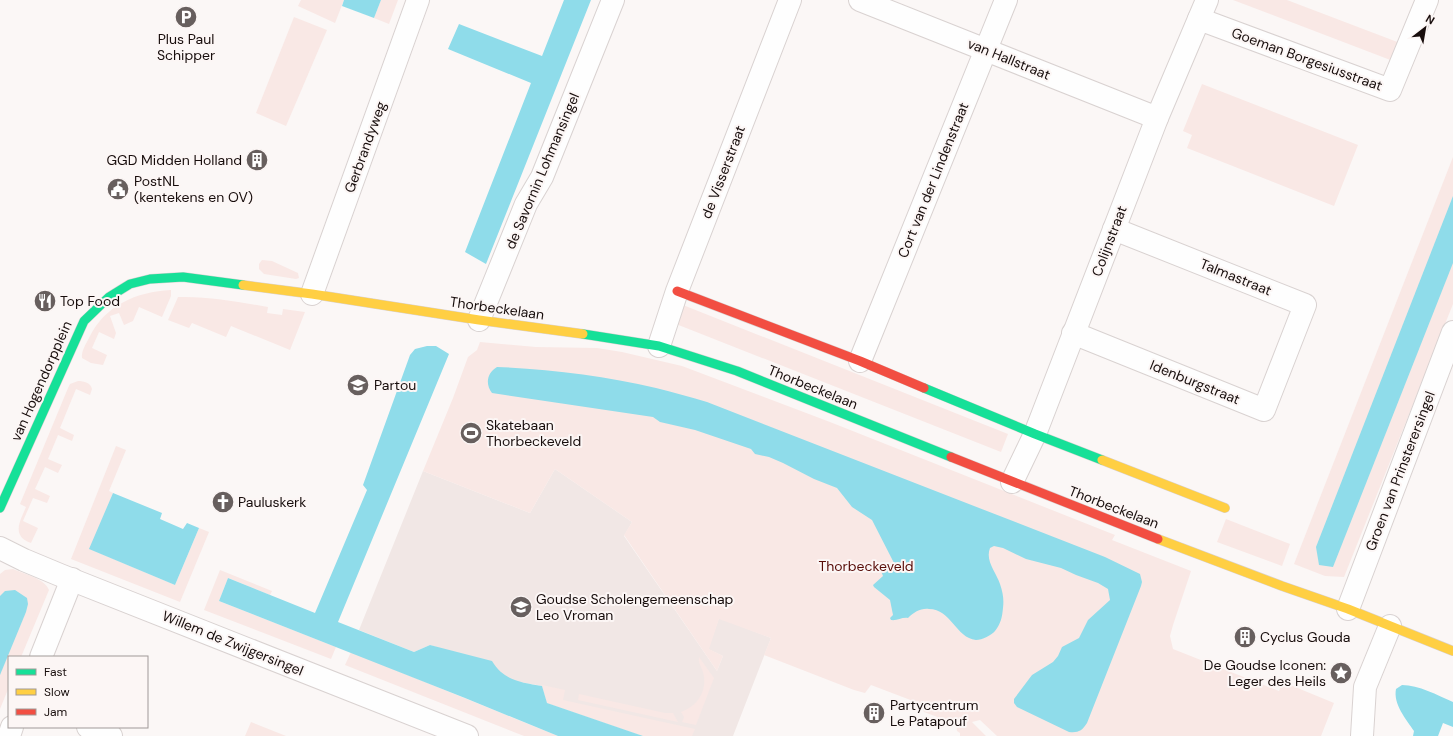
<svg xmlns="http://www.w3.org/2000/svg" width="1453" height="736" font-family="'DM Sans',sans-serif">
<style>
.built{fill:#f1e7e5}
.green{fill:#f9e8e5}
.water{fill:#8fdcea}
.lines{fill:none;stroke-linecap:round;stroke-linejoin:round}
.street-casing{stroke:#d9d2d1;stroke-width:24}
.fast-casing{stroke:#d9d2d1;stroke-width:10}
.slow-casing{stroke:#d9d2d1;stroke-width:10}
.jam-casing{stroke:#d9d2d1;stroke-width:10}
.street{stroke:#fefefe;stroke-width:22}
.fast{stroke:#16e098;stroke-width:9}
.slow{stroke:#ffcf43;stroke-width:9}
.jam{stroke:#f24e42;stroke-width:9}
.labels{text-anchor:middle;dominant-baseline:central;stroke-width:4;stroke-linejoin:round;paint-order:stroke}
.poi-label{font-size:14px;fill:#170d0c;stroke:#fcf6f5;text-anchor:start}
.street-label{font-size:14px;fill:#170d0c;stroke:#fcf6f5}
.park-label{font-size:14px;fill:#580c08;stroke:#fcf6f5}
</style>
<rect width="100%" height="100%" fill="#fbf7f6"/>
<polygon class="built" points="555,469 632,522 624,536 717,671 723,656 708,649 719,618 771,638 733,736 643,736 547,703 542,686 514,681 505,677 495,667 430,645 414,652 359,630 423,471 530,513"/>
<g class="green">
<polygon points="301,0 344,0 335,23 298,6"/>
<polygon points="381,0 398,0 389,24 374,18"/>
<polygon points="1233,0 1287,0 1400,43 1393,61"/>
<polygon points="294,17 327,30 286,126 256,113"/>
<polygon points="1202,84 1358,145 1334,206 1187,148 1192,135 1183,131"/>
<polygon points="1453,157 1453,304 1344,577 1325,576 1294,564"/>
<polygon points="262,260 272,261 298,273 299,278 296,279 264,274 259,269 259,264"/>
<path d="M171,290V296L162,317L139,307L133,321L124,325L119,313L110,316L116,333L114,339L99,332L92,348L107,355L103,365L91,363L82,358C81,351 86,344 89,338C105,305 136,292 171,290Z"/>
<path d="M178,297C209,296 238,302 268,307L267,313L282,315L283,309L305,312L290,350L231,326L226,337L192,323L189,328L168,320Z"/>
<polygon points="683,305 1008,434 1001,452 676,324"/>
<polygon points="480,342 536,347 597,348 622,352 682,366 830,422 1115,535 1112,540 1191,571 1173,625 1170,636 1173,649 1279,691 1283,682 1334,703 1321,736 997,736 980,720 972,722 986,736 960,736 960,733 957,731 956,724 924,712 921,704 871,685 865,693 854,690 764,655 771,638 719,619 709,649 723,656 717,671 624,535 632,522 555,469 530,513 423,471 453,398 468,357 477,350"/>
<path d="M78,381C84,381 91,383 92,389L90,395L76,389L60,428L74,435L72,441L58,435L48,459L62,465L58,473L45,467L35,489L50,496L47,503L33,498L23,521L38,528L31,543C11,536 20,521 26,507L20,504L68,388L70,384Z"/>
<polygon points="116,446 126,450 109,491 113,493 90,549 175,585 199,528 209,532 180,602 71,559"/>
<polygon points="1226,519 1290,544 1282,566 1217,542"/>
<path d="M13,569C24,574 44,578 49,590L21,657H9V687L0,709V574L5,570Z"/>
<polygon points="220,570 272,591 270,595 228,578 219,601 336,647 331,659 204,610"/>
<polygon points="351,652 558,736 524,736 345,665"/>
<path d="M699,657L714,678L696,725L682,722L684,717L681,712C698,706 708,690 703,672C701,666 698,663 699,657Z"/>
<polygon points="542,685 565,690 563,700 695,729 692,736 643,736 547,703"/>
<polygon points="579,694 665,713 673,713 678,722 578,700"/>
<polygon points="251,722 286,736 245,736"/>
</g>
<g class="water">
<polygon points="344,0 381,0 374,18 342,6"/>
<polygon points="564,0 591,0 486,264 465,252 531,83 448,49 459,24 542,56"/>
<polygon points="1453,196 1453,263 1333,567 1319,565 1316,547"/>
<path d="M427,346H436L449,354L338,622L414,652L430,645L492,661C504,681 521,682 542,686L547,703L643,736H558L465,698L219,601L228,578L315,613L367,490L363,485L410,355L415,349Z"/>
<path d="M497,367C550,369 605,376 656,388C673,392 690,397 707,402L1105,557L1140,574L1142,582L1141,586L1087,723C1082,731 1078,733 1069,732L1017,707L1014,703V699L1032,675L1053,662L1058,656L1062,647L1079,638L1088,620L1110,600L1108,589L1098,583L1076,575L1061,568L1026,559L1003,548L994,546L990,548C985,561 996,572 1000,584C1003,593 1004,599 1003,608C1002,618 1001,623 995,631C992,635 982,640 976,640C956,638 951,609 929,609C921,608 914,612 908,618C902,617 897,621 891,620L890,618L893,615L890,600L874,587L873,585L883,576L881,571L884,568L891,570L894,567V563L872,520L852,507L837,488L814,479L783,463L769,457L755,454L751,449L695,430L660,422L653,417L492,393C485,384 487,373 497,367Z"/>
<polygon points="113,493 162,513 160,519 183,529 187,523 199,528 175,585 89,549"/>
<polygon points="15,590 27,598 28,604 26,612 0,675 0,596 5,591"/>
<path d="M1402,685C1419,685 1437,695 1453,702V727L1443,723L1438,736H1413L1414,731C1406,719 1393,704 1396,689Z"/>
</g>
<g class="lines">
<g class="street-casing">
<g id="street">
<polyline points="860,0 1157,118"/>
<polyline points="1199,19 1390,90 1427,0"/>
<polyline points="312,294 418,0"/>
<polyline points="479,320 526,204 542,177 613,0"/>
<polyline points="1073,333 1264,410 1305,305 1114,229"/>
<polyline points="659,346 677,291 790,0"/>
<polyline points="860,361 1006,0"/>
<polyline points="1012,482 1035,434 1157,118 1207,0"/>
<polyline points="0,548 24,560 60,575 467,736"/>
<polyline points="1348,609 1453,332"/>
<polyline points="41,657 72,579"/>
<polyline points="88,727 111,736"/>
<polyline points="9,736 12,727"/>
<polyline points="1362,736 1365,687 1390,626"/>
</g>
</g>
<g class="fast-casing">
<g id="fast">
<polyline points="583,334 659,346 737,371 951,457"/>
<polyline points="924,388 1035,434 1102,460"/>
<polyline points="0,508 84,321 109,297 130,284 150,279 183,277 243,285"/>
</g>
</g>
<g class="slow-casing">
<g id="slow">
<polyline points="243,285 312,294 479,320 583,334"/>
<polyline points="1102,460 1225,508"/>
<polyline points="1158,539 1282,586 1348,609 1453,651"/>
</g>
</g>
<g class="jam-casing">
<g id="jam">
<polyline points="677,291 860,361 924,388"/>
<polyline points="951,457 1158,539"/>
</g>
</g>
<use href="#street" class="street"/>
<use href="#fast" class="fast"/>
<use href="#slow" class="slow"/>
<use href="#jam" class="jam"/>
</g>
<defs>
<g id="parking-disc" transform="scale(1.15)"><circle r="9.5" fill="#675f5e" stroke="#fcf6f5"/><path d="M-3.5-5.5H1a3.5 3.5 0 0 1 0 7H-1V5.5H-3.5ZM-1-3.4V-.6H.8a1.4 1.4 0 0 0 0-2.8Z" fill="#fff"/></g>
<g id="building-disc" transform="scale(1.15)"><circle r="9.5" fill="#675f5e" stroke="#fcf6f5"/><path d="M-4-6H4V6H1V3H-1V6H-4ZM-2.5-4.3h1.7v1.8h-1.7ZM.8-4.3h1.7v1.8H.8ZM-2.5-1h1.7V.8h-1.7ZM.8-1h1.7V.8H.8Z" fill="#fff"/></g>
<g id="civic-disc" transform="scale(1.15)"><circle r="9.5" fill="#675f5e" stroke="#fcf6f5"/><path d="M-.6-6.5H3V-4.5H.6V-3L4-1V1h2V6H-6V1h2V-1L-.6-3ZM-1.2 2.5V6h2.4V2.5Z" fill="#fff"/></g>
<g id="restaurant-disc" transform="scale(1.15)"><circle r="9.5" fill="#675f5e" stroke="#fcf6f5"/><path d="M-5-6h1v4h1v-4h1v4h1v-4h1v5L-1.5 .5V6h-2V.5L-5-1ZM5-6V6H3V1.5H1.5Q1.5-4 5-6Z" fill="#fff"/></g>
<g id="school-disc" transform="scale(1.15)"><circle r="9.5" fill="#675f5e" stroke="#fcf6f5"/><path d="M0-5L7-2L0 1L-7-2ZM-4 1L0 2.5L4 1V4Q0 6-4 4Z" fill="#fff"/></g>
<g id="stadium-disc" transform="scale(1.15)"><circle r="9.5" fill="#675f5e" stroke="#fcf6f5"/><path d="M0-5a6.5 5 0 1 0 0 10a6.5 5 0 1 0 0-10ZM-3.5-1.8h7v3.6h-7Z" fill="#fff"/></g>
<g id="church-disc" transform="scale(1.15)"><circle r="9.5" fill="#675f5e" stroke="#fcf6f5"/><path d="M-1.2-6h2.4v3.5h3.3v2.4h-3.3V6h-2.4V-.1h-3.3v-2.4h3.3Z" fill="#fff"/></g>
<g id="sight-disc" transform="scale(1.15)"><circle r="9.5" fill="#675f5e" stroke="#fcf6f5"/><path d="M0-6L1.8-2.2L6-1.7L2.9 1.2L3.7 5.4L0 3.3L-3.7 5.4L-2.9 1.2L-6-1.7L-1.8-2.2Z" fill="#fff"/></g>
</defs>
<g fill-rule="evenodd">
<use href="#parking-disc" x="186" y="17"/>
<use href="#building-disc" x="257" y="160"/>
<use href="#civic-disc" x="118" y="189"/>
<use href="#restaurant-disc" x="45" y="301"/>
<use href="#school-disc" x="358" y="385"/>
<use href="#stadium-disc" x="471" y="433"/>
<use href="#church-disc" x="223" y="502"/>
<use href="#school-disc" x="521" y="607"/>
<use href="#building-disc" x="1245" y="637"/>
<use href="#sight-disc" x="1341" y="673"/>
<use href="#building-disc" x="874" y="713"/>
</g>
<g class="labels">
<g class="poi-label">
<text x="186" y="39" text-anchor="middle">Plus Paul<tspan x="186" dy="16">Schipper</tspan></text>
<text x="242" y="160" text-anchor="end">GGD Midden Holland</text>
<text x="134" y="181">PostNL<tspan x="134" dy="16">(kentekens en OV)</tspan></text>
<text x="60" y="301">Top Food</text>
<text x="374" y="385">Partou</text>
<text x="486" y="425">Skatebaan<tspan x="486" dy="16">Thorbeckeveld</tspan></text>
<text x="238" y="502">Pauluskerk</text>
<text x="536" y="599">Goudse Scholengemeenschap<tspan x="536" dy="16">Leo Vroman</tspan></text>
<text x="1260" y="637">Cyclus Gouda</text>
<text x="1326" y="665" text-anchor="end">De Goudse Iconen:<tspan x="1326" dy="16">Leger des Heils</tspan></text>
<text x="890" y="705">Partycentrum<tspan x="890" dy="16">Le Patapouf</tspan></text>
</g>
<g class="street-label">
<text transform="translate(1009 59) rotate(22)">van Hallstraat</text>
<text transform="translate(1307 59) rotate(20)">Goeman Borgesiusstraat</text>
<text transform="translate(365 147) rotate(-70)">Gerbrandyweg</text>
<text transform="translate(542 171) rotate(-67)">de Savornin Lohmansingel</text>
<text transform="translate(723 172) rotate(-69)">de Visserstraat</text>
<text transform="translate(933 180) rotate(-68)">Cort van der Lindenstraat</text>
<text transform="translate(1109 241) rotate(-69)">Colijnstraat</text>
<text transform="translate(1236 277) rotate(22)">Talmastraat</text>
<text transform="translate(497 308) rotate(8)">Thorbeckelaan</text>
<text transform="translate(41 381) rotate(-66)">van Hogendorpplein</text>
<text transform="translate(1195 382) rotate(22)">Idenburgstraat</text>
<text transform="translate(813 387) rotate(22)">Thorbeckelaan</text>
<text transform="translate(1400 471) rotate(-69)">Groen van Prinsterersingel</text>
<text transform="translate(1114 507) rotate(21)">Thorbeckelaan</text>
<text transform="translate(233 643) rotate(22)">Willem de Zwijgersingel</text>
</g>
<g class="park-label">
<text x="866" y="566">Thorbeckeveld</text>
</g>
</g>
<rect x="8" y="656" width="140" height="72" fill="#fcf6f5" stroke="#a09998"/>
<rect x="16" y="669" width="20" height="6" fill="#16e098" stroke="#a09998"/>
<text x="44" y="676" font-size="12" fill="#170d0c">Fast</text>
<rect x="16" y="689" width="20" height="6" fill="#ffcf43" stroke="#a09998"/>
<text x="44" y="696" font-size="12" fill="#170d0c">Slow</text>
<rect x="16" y="709" width="20" height="6" fill="#f24e42" stroke="#a09998"/>
<text x="44" y="716" font-size="12" fill="#170d0c">Jam</text>
<g transform="translate(1425 28) rotate(31)" stroke="#fcf6f5" stroke-width="3" paint-order="stroke">
<path d="M0-3L7 15L0 10L-7 15Z" fill="#170d0c"/>
<text y="-6" font-size="11" font-weight="bold" text-anchor="middle" fill="#170d0c">N</text>
</g>
</svg>
